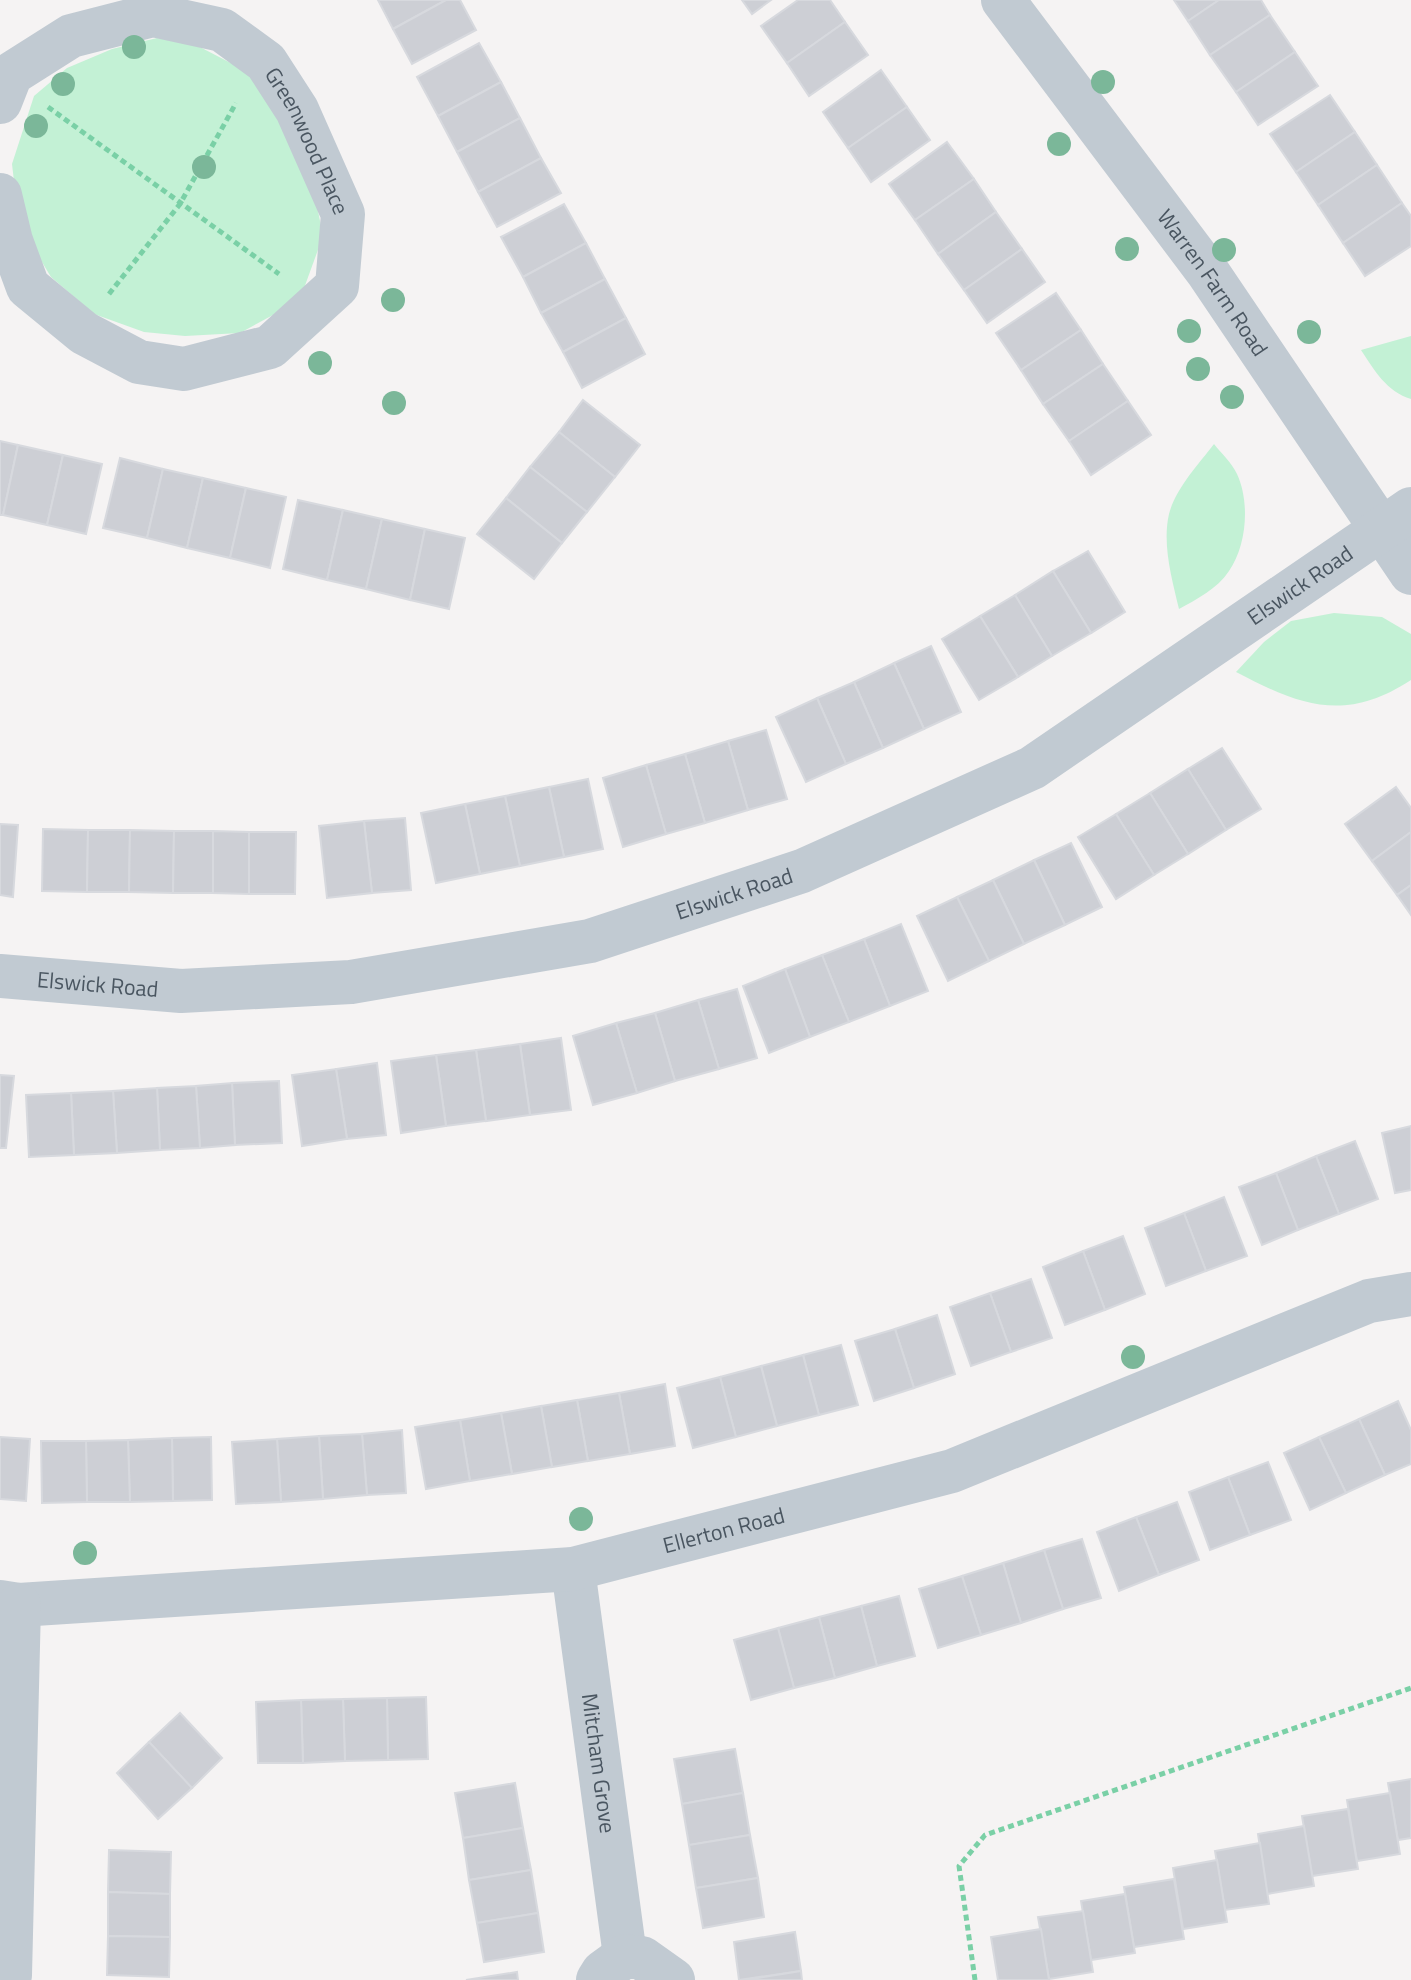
<svg xmlns="http://www.w3.org/2000/svg" width="1411" height="1980" font-family="'Titillium Web',sans-serif">
<style>
.green{fill:#c3f1d5}
.building{fill:#cdcfd5;stroke:#d7d9de;stroke-width:2}
.lines{fill:none;stroke-linecap:round;stroke-linejoin:round}
.path{stroke:#7ad0a6;stroke-width:5;stroke-dasharray:6 4;stroke-linecap:butt}
.minor{stroke:#c1cad2;stroke-width:44}
.tree{fill:#7bb799}
.labels{text-anchor:middle;dominant-baseline:central;stroke-width:8;stroke-linejoin:round;paint-order:stroke}
.street-label{font-size:22px;fill:#4a5661;stroke:#fff}
</style>
<rect width="100%" height="100%" fill="#f5f3f3"/>
<g class="green">
<polygon points="157,38 196,45 252,74 310,171 323,236 303,291 273,315 240,333 185,336 144,332 94,314 51,277 19,224 12,164 34,96 67,68 112,49"/>
<path d="M1411,336V399C1387,392 1374,370 1361,350Z"/>
<path d="M1214,444C1221,453 1232,463 1237,474C1250,502 1247,545 1229,571C1217,589 1197,599 1179,609C1172,579 1162,545 1169,514C1176,488 1198,465 1214,444Z"/>
<path d="M1334,613L1382,617L1411,634V680C1345,723 1301,706 1236,672L1264,642L1291,621Z"/>
</g>
<g class="building">
<polygon points="378,0 446,0 393,29"/>
<polygon points="446,0 460,0 476,30 412,64 393,29"/>
<polygon points="742,0 771,0 752,14"/>
<polygon points="798,0 830,0 845,22 787,63 761,26"/>
<polygon points="1174,0 1219,0 1188,21"/>
<polygon points="1219,0 1261,0 1270,15 1210,55 1188,21"/>
<polygon points="1270,15 1295,52 1236,92 1210,55"/>
<polygon points="845,22 868,55 809,96 787,63"/>
<polygon points="479,43 501,82 438,116 417,77"/>
<polygon points="1295,52 1318,86 1258,125 1236,92"/>
<polygon points="881,70 907,107 848,148 823,112"/>
<polygon points="501,82 520,118 457,152 438,116"/>
<polygon points="1330,95 1355,132 1296,172 1270,134"/>
<polygon points="907,107 930,140 871,182 848,148"/>
<polygon points="520,118 541,158 478,192 457,152"/>
<polygon points="1355,132 1377,165 1318,205 1296,172"/>
<polygon points="947,142 974,179 915,220 889,184"/>
<polygon points="541,158 561,193 497,227 478,192"/>
<polygon points="1377,165 1402,203 1343,243 1318,205"/>
<polygon points="974,179 996,212 938,254 915,220"/>
<polygon points="1402,203 1411,216 1411,246 1365,276 1343,243"/>
<polygon points="564,204 586,243 523,277 501,237"/>
<polygon points="996,212 1022,249 964,290 938,254"/>
<polygon points="586,243 605,279 541,313 523,277"/>
<polygon points="1022,249 1045,282 987,323 964,290"/>
<polygon points="605,279 626,318 563,352 541,313"/>
<polygon points="1056,293 1081,330 1021,370 996,333"/>
<polygon points="626,318 645,354 582,388 563,352"/>
<polygon points="1081,330 1103,364 1043,404 1021,370"/>
<polygon points="1103,364 1128,401 1069,441 1043,404"/>
<polygon points="583,400 640,445 615,477 559,432"/>
<polygon points="1128,401 1151,435 1091,475 1069,441"/>
<polygon points="559,432 615,477 587,512 530,467"/>
<polygon points="0,441 18,445 3,515 0,515"/>
<polygon points="18,445 63,455 47,525 3,515"/>
<polygon points="63,455 102,464 86,534 47,525"/>
<polygon points="120,458 163,469 147,538 103,528"/>
<polygon points="530,467 587,512 562,543 506,498"/>
<polygon points="163,469 203,478 187,548 147,538"/>
<polygon points="203,478 246,488 230,558 187,548"/>
<polygon points="246,488 286,497 270,568 230,558"/>
<polygon points="506,498 562,543 534,579 477,534"/>
<polygon points="298,500 343,510 327,580 283,569"/>
<polygon points="343,510 382,519 366,589 327,580"/>
<polygon points="382,519 425,529 410,600 366,589"/>
<polygon points="425,529 465,538 449,609 410,600"/>
<polygon points="1088,551 1125,612 1091,633 1053,571"/>
<polygon points="1053,571 1091,633 1052,656 1015,595"/>
<polygon points="1015,595 1052,656 1018,677 980,616"/>
<polygon points="980,616 1018,677 979,700 942,639"/>
<polygon points="931,646 961,712 924,729 894,663"/>
<polygon points="894,663 924,729 883,748 854,682"/>
<polygon points="854,682 883,748 846,764 817,698"/>
<polygon points="817,698 846,764 806,782 776,717"/>
<polygon points="766,730 787,799 748,810 728,741"/>
<polygon points="728,741 748,810 705,823 685,754"/>
<polygon points="1222,748 1261,809 1226,830 1188,769"/>
<polygon points="685,754 705,823 666,834 646,765"/>
<polygon points="646,765 666,834 623,847 603,778"/>
<polygon points="1188,769 1226,830 1188,854 1150,793"/>
<polygon points="588,779 603,849 564,857 549,787"/>
<polygon points="549,787 564,857 520,866 505,796"/>
<polygon points="1396,787 1411,808 1411,832 1372,861 1345,824"/>
<polygon points="1150,793 1188,854 1154,875 1116,814"/>
<polygon points="505,796 520,866 480,874 465,804"/>
<polygon points="465,804 480,874 436,883 421,813"/>
<polygon points="1116,814 1154,875 1116,899 1078,837"/>
<polygon points="405,818 411,890 372,893 364,821"/>
<polygon points="364,821 372,893 327,898 319,826"/>
<polygon points="0,824 18,825 13,897 0,895"/>
<polygon points="43,829 88,830 87,892 42,891"/>
<polygon points="88,830 130,830 129,892 87,892"/>
<polygon points="130,830 174,831 173,893 129,892"/>
<polygon points="174,831 213,831 213,893 173,893"/>
<polygon points="213,831 249,832 249,894 213,893"/>
<polygon points="249,832 296,832 295,894 249,894"/>
<polygon points="1411,832 1411,885 1397,895 1372,861"/>
<polygon points="1071,843 1102,907 1065,925 1034,860"/>
<polygon points="1034,860 1065,925 1024,944 993,880"/>
<polygon points="993,880 1024,944 989,961 957,897"/>
<polygon points="1411,885 1411,915 1397,895"/>
<polygon points="957,897 989,961 948,981 917,916"/>
<polygon points="901,924 928,991 890,1006 864,939"/>
<polygon points="864,939 890,1006 849,1022 822,955"/>
<polygon points="822,955 849,1022 810,1037 785,969"/>
<polygon points="785,969 810,1037 769,1053 743,986"/>
<polygon points="737,989 757,1058 719,1069 698,1000"/>
<polygon points="698,1000 719,1069 675,1081 655,1013"/>
<polygon points="655,1013 675,1081 637,1093 616,1023"/>
<polygon points="616,1023 637,1093 593,1105 573,1036"/>
<polygon points="561,1038 571,1110 530,1115 520,1044"/>
<polygon points="520,1044 530,1115 486,1121 476,1050"/>
<polygon points="476,1050 486,1121 446,1126 436,1055"/>
<polygon points="436,1055 446,1126 401,1133 391,1061"/>
<polygon points="377,1063 386,1135 347,1139 336,1069"/>
<polygon points="336,1069 347,1139 302,1146 292,1075"/>
<polygon points="0,1075 14,1076 6,1148 0,1148"/>
<polygon points="279,1081 282,1143 235,1145 232,1083"/>
<polygon points="232,1083 235,1145 200,1148 196,1086"/>
<polygon points="196,1086 200,1148 160,1150 157,1088"/>
<polygon points="157,1088 160,1150 117,1153 113,1091"/>
<polygon points="113,1091 117,1153 74,1155 71,1093"/>
<polygon points="71,1093 74,1155 29,1157 26,1095"/>
<polygon points="1411,1126 1411,1190 1395,1193 1382,1133"/>
<polygon points="1355,1141 1378,1199 1339,1214 1316,1156"/>
<polygon points="1316,1156 1339,1214 1298,1230 1276,1173"/>
<polygon points="1276,1173 1298,1230 1262,1245 1239,1187"/>
<polygon points="1224,1197 1247,1256 1206,1271 1184,1213"/>
<polygon points="1184,1213 1206,1271 1166,1286 1145,1228"/>
<polygon points="1123,1236 1145,1294 1105,1310 1083,1251"/>
<polygon points="1083,1251 1105,1310 1065,1325 1043,1267"/>
<polygon points="1031,1279 1052,1338 1011,1352 990,1293"/>
<polygon points="990,1293 1011,1352 971,1366 950,1307"/>
<polygon points="937,1315 955,1374 914,1388 895,1329"/>
<polygon points="895,1329 914,1388 874,1401 855,1341"/>
<polygon points="841,1345 858,1405 819,1415 803,1355"/>
<polygon points="803,1355 819,1415 777,1426 761,1366"/>
<polygon points="761,1366 777,1426 736,1437 720,1377"/>
<polygon points="720,1377 736,1437 693,1448 677,1388"/>
<polygon points="665,1384 675,1446 630,1454 619,1393"/>
<polygon points="619,1393 630,1454 588,1461 577,1400"/>
<polygon points="577,1400 588,1461 552,1467 541,1406"/>
<polygon points="1398,1401 1411,1430 1411,1464 1385,1475 1359,1419"/>
<polygon points="541,1406 552,1467 512,1474 501,1413"/>
<polygon points="501,1413 512,1474 470,1481 460,1420"/>
<polygon points="1359,1419 1385,1475 1346,1493 1319,1437"/>
<polygon points="460,1420 470,1481 426,1489 415,1427"/>
<polygon points="402,1430 406,1493 367,1495 362,1434"/>
<polygon points="362,1434 367,1495 323,1499 319,1436"/>
<polygon points="319,1436 323,1499 281,1502 277,1439"/>
<polygon points="0,1437 30,1439 26,1501 0,1499"/>
<polygon points="211,1437 212,1500 173,1501 172,1438"/>
<polygon points="1319,1437 1346,1493 1310,1510 1284,1453"/>
<polygon points="172,1438 173,1501 130,1502 128,1440"/>
<polygon points="277,1439 281,1502 236,1504 232,1442"/>
<polygon points="128,1440 130,1502 87,1502 86,1441"/>
<polygon points="41,1441 86,1441 87,1502 42,1503"/>
<polygon points="1268,1462 1291,1520 1250,1535 1228,1477"/>
<polygon points="1228,1477 1250,1535 1210,1550 1189,1492"/>
<polygon points="1177,1502 1199,1560 1159,1575 1136,1517"/>
<polygon points="1136,1517 1159,1575 1119,1591 1097,1532"/>
<polygon points="1082,1539 1101,1598 1063,1609 1044,1550"/>
<polygon points="1044,1550 1063,1609 1021,1623 1003,1563"/>
<polygon points="1003,1563 1021,1623 981,1635 962,1576"/>
<polygon points="962,1576 981,1635 938,1648 919,1589"/>
<polygon points="899,1596 915,1656 877,1666 861,1606"/>
<polygon points="861,1606 877,1666 835,1678 819,1617"/>
<polygon points="819,1617 835,1678 794,1688 778,1628"/>
<polygon points="778,1628 794,1688 751,1700 734,1640"/>
<polygon points="426,1697 428,1759 388,1760 387,1698"/>
<polygon points="387,1698 388,1760 345,1761 343,1699"/>
<polygon points="343,1699 345,1761 303,1763 301,1700"/>
<polygon points="301,1700 303,1763 258,1763 256,1702"/>
<polygon points="180,1713 222,1758 192,1788 149,1742"/>
<polygon points="149,1742 192,1788 158,1819 117,1773"/>
<polygon points="735,1749 743,1793 682,1804 674,1759"/>
<polygon points="1411,1779 1411,1838 1398,1840 1388,1783"/>
<polygon points="515,1783 523,1828 463,1838 455,1793"/>
<polygon points="743,1793 750,1835 689,1845 682,1804"/>
<polygon points="1390,1793 1400,1854 1357,1861 1347,1800"/>
<polygon points="1348,1809 1358,1869 1312,1876 1302,1816"/>
<polygon points="1304,1826 1314,1886 1267,1894 1258,1834"/>
<polygon points="523,1828 531,1870 469,1880 463,1838"/>
<polygon points="750,1835 758,1878 696,1888 689,1845"/>
<polygon points="1260,1843 1269,1904 1225,1910 1215,1851"/>
<polygon points="109,1850 171,1852 170,1894 108,1892"/>
<polygon points="1217,1860 1227,1922 1183,1929 1173,1868"/>
<polygon points="531,1870 538,1913 477,1923 469,1880"/>
<polygon points="758,1878 764,1917 703,1928 696,1888"/>
<polygon points="1174,1879 1184,1939 1134,1947 1124,1887"/>
<polygon points="108,1892 170,1894 170,1937 108,1936"/>
<polygon points="1125,1894 1135,1953 1091,1960 1081,1901"/>
<polygon points="1083,1911 1093,1972 1049,1979 1038,1917"/>
<polygon points="538,1913 544,1952 484,1962 477,1923"/>
<polygon points="1041,1929 1049,1980 998,1980 991,1937"/>
<polygon points="795,1932 801,1971 739,1980 734,1942"/>
<polygon points="108,1936 170,1937 169,1977 107,1975"/>
<polygon points="801,1971 802,1980 745,1980"/>
<polygon points="517,1972 518,1980 466,1980"/>
</g>
<g class="lines">
<g class="path">
<polyline points="48,107 279,274"/>
<polyline points="109,294 180,204 236,103"/>
<polyline points="975,1980 959,1866 985,1835 1411,1688"/>
</g>
<g class="minor">
<path id="s1" d="M1003,0L1207,271L1411,573"/>
<path id="s2" d="M0,102L11,74L71,36L153,15L222,30L266,62L297,110L343,214L337,286L270,347L184,369L139,362L84,333L28,287L11,241L0,195"/>
<path id="s3" d="M0,976L181,991L351,982L590,941L802,871L1032,768L1411,509"/>
<path id="s4" d="M573,1569L625,1956"/>
<path id="s5" d="M0,1602L19,1605L573,1569L952,1471L1369,1301L1411,1294"/>
<polyline points="10,1975 19,1605"/>
<polyline points="598,1980 603,1972 625,1956 642,1958 673,1980"/>
</g>
</g>
<g class="tree">
<circle cx="134" cy="47" r="12"/>
<circle cx="1103" cy="82" r="12"/>
<circle cx="63" cy="84" r="12"/>
<circle cx="36" cy="126" r="12"/>
<circle cx="1059" cy="144" r="12"/>
<circle cx="204" cy="167" r="12"/>
<circle cx="1127" cy="249" r="12"/>
<circle cx="1224" cy="250" r="12"/>
<circle cx="393" cy="300" r="12"/>
<circle cx="1189" cy="331" r="12"/>
<circle cx="1309" cy="332" r="12"/>
<circle cx="320" cy="363" r="12"/>
<circle cx="1198" cy="369" r="12"/>
<circle cx="1232" cy="397" r="12"/>
<circle cx="394" cy="403" r="12"/>
<circle cx="1133" cy="1357" r="12"/>
<circle cx="581" cy="1519" r="12"/>
<circle cx="85" cy="1553" r="12"/>
</g>
<g class="labels">
<g class="street-label">
<text stroke="none"><textPath href="#s2" startOffset="400">Greenwood Place</textPath></text>
<text stroke="none"><textPath href="#s1" startOffset="352">Warren Farm Road</textPath></text>
<text stroke="none"><textPath href="#s3" startOffset="1394">Elswick Road</textPath></text>
<text stroke="none"><textPath href="#s3" startOffset="746">Elswick Road</textPath></text>
<text stroke="none"><textPath href="#s3" startOffset="98">Elswick Road</textPath></text>
<text stroke="none"><textPath href="#s5" startOffset="730">Ellerton Road</textPath></text>
<text stroke="none"><textPath href="#s4" startOffset="196">Mitcham Grove</textPath></text>
</g>
</g>
</svg>
